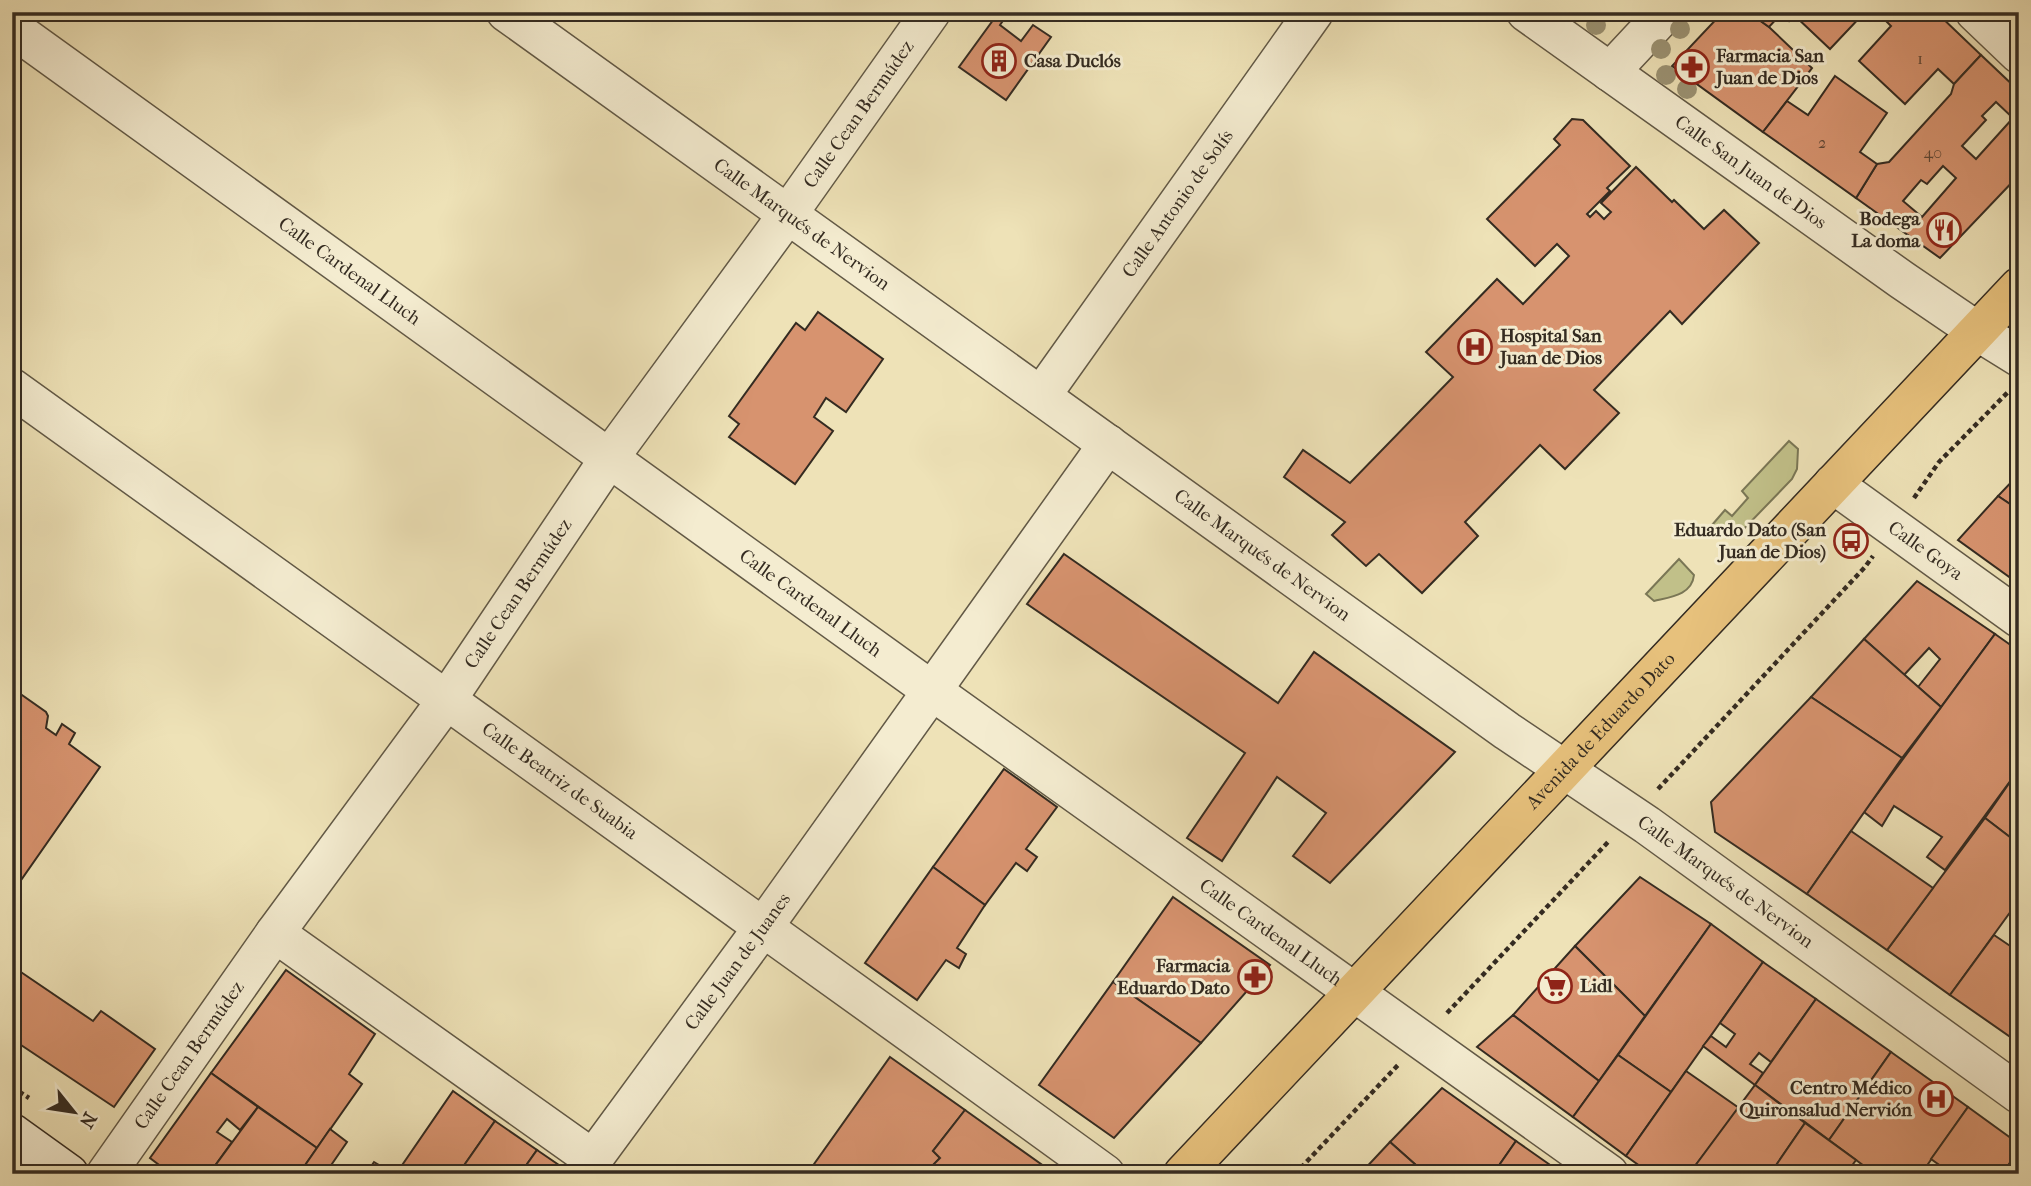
<svg xmlns="http://www.w3.org/2000/svg" width="2031" height="1186" font-family="'IM FELL French Canon',serif">
<style>
.green{fill:#c1c089;stroke:#7a7655;stroke-width:2}
.building{fill:#d7936f;stroke:#342b21;stroke-width:2;fill-rule:evenodd}
.lines{fill:none;stroke-linecap:round;stroke-linejoin:round}
.street-casing{stroke:#625946;stroke-width:41}
.secondary-casing{stroke:#342b21;stroke-width:41}
.primary-casing{stroke:#342b21;stroke-width:41}
.path{stroke:#342b21;stroke-width:4.5;stroke-dasharray:5 3.5;stroke-linecap:butt}
.street{stroke:#f4ecd0;stroke-width:38}
.secondary{stroke:#f4ecd0;stroke-width:38}
.primary{stroke:#e7c17c;stroke-width:38}
.tree{fill:#9b9273}
.labels{text-anchor:middle;dominant-baseline:central;stroke-width:6;stroke-linejoin:round;paint-order:stroke}
.number-label{font-size:16px;fill:#5d4534}
.poi-label{font-size:19px;font-weight:bold;fill:#342b21;stroke:#f4ecd0;text-anchor:start}
.street-label{font-size:19px;fill:#342b21;stroke:#f4ecd0}
</style>
<rect width="100%" height="100%" fill="#eee2b7"/>
<filter id="stains"><feTurbulence type="fractalNoise" baseFrequency=".00286" numOctaves="4"/><feColorMatrix values="0 0 0 0 .2 0 0 0 0 .09 0 0 0 0 .02 0 0 0 .5 -.17"/></filter>
<radialGradient id="worn" r=".72"><stop offset=".6" stop-color="#630" stop-opacity="0"/><stop offset="1" stop-color="#630" stop-opacity=".3"/></radialGradient>
<g class="green">
<polygon points="1789,441 1798,449 1797,469 1792,479 1737,536 1726,538 1712,525 1725,510 1732,516 1748,498 1742,491"/>
<path d="M1679,559L1694,575C1692,595 1670,597 1654,601L1646,594Z"/>
</g>
<g class="building">
<polygon points="999,12 1009,12 1000,25 1021,41 1033,25 1051,37 1006,100 959,67"/>
<polygon points="1723,12 1748,12 1769,27 1812,68 1763,132 1672,66"/>
<polygon points="1748,12 1865,12 1830,49 1794,15 1789,21 1781,14 1769,27"/>
<polygon points="1877,12 1936,12 1981,55 1954,84 1938,69 1905,104 1859,61 1891,26"/>
<path d="M1981,55L2019,91V175L1940,258L1856,198L1877,164L1889,162L1951,94L1954,84ZM1996,102L2013,118L1976,159L1962,146L1986,120L1982,116ZM1943,166L1956,178L1922,217L1903,201L1921,180L1927,184Z"/>
<polygon points="1835,76 1887,113 1860,152 1877,164 1856,198 1763,132 1787,101 1808,115"/>
<polygon points="1572,119 1583,120 1630,166 1607,188 1610,191 1587,214 1590,217 1596,211 1604,219 1611,212 1601,203 1636,167 1672,202 1674,200 1704,229 1724,210 1759,243 1682,324 1670,311 1594,390 1619,413 1565,469 1540,445 1465,522 1478,536 1422,593 1379,554 1366,566 1332,535 1345,522 1284,477 1303,450 1350,483 1453,377 1426,352 1497,279 1523,304 1569,256 1557,244 1535,266 1487,219 1560,145 1554,139"/>
<polygon points="818,312 883,359 846,412 826,398 814,417 833,431 795,484 729,437 739,424 729,416 796,323 805,330"/>
<polygon points="2019,474 2019,510 1998,496"/>
<polygon points="1998,496 2019,510 2019,584 1958,540"/>
<polygon points="1064,554 1278,703 1314,652 1455,752 1330,883 1293,856 1326,813 1277,777 1222,861 1187,838 1245,753 1027,604"/>
<polygon points="1917,581 1995,634 1941,707 1918,687 1940,659 1929,648 1904,675 1864,639"/>
<polygon points="1995,634 2019,651 2019,769 1945,870 1927,857 1942,837 1894,806 1882,826 1864,812"/>
<polygon points="1864,639 1941,707 1902,758 1811,697"/>
<polygon points="12,688 46,712 48,716 46,728 56,735 62,724 75,733 69,744 100,767 12,893"/>
<polygon points="1811,697 1902,758 1807,894 1715,832 1711,802"/>
<polygon points="1004,769 1057,807 1026,849 1037,857 1027,871 1016,863 985,905 933,867"/>
<polygon points="2019,769 2019,844 1985,818"/>
<polygon points="1985,818 2019,844 2019,900 1950,995 1887,950"/>
<polygon points="1851,831 1933,888 1887,950 1807,894"/>
<polygon points="933,867 985,905 957,948 966,954 959,968 946,960 917,1000 865,963"/>
<polygon points="1640,877 1711,924 1645,1016 1575,946"/>
<polygon points="1173,897 1270,965 1201,1043 1113,982"/>
<polygon points="1711,924 1763,962 1671,1092 1618,1055"/>
<polygon points="1994,935 2019,952 2019,1043 1950,995"/>
<polygon points="1575,946 1645,1016 1599,1081 1513,1015"/>
<polygon points="1763,962 1816,999 1771,1062 1759,1053 1750,1064 1763,1073 1755,1085 1703,1046 1711,1036 1726,1047 1735,1034 1720,1023"/>
<polygon points="12,966 93,1021 101,1011 155,1049 114,1107 12,1039"/>
<polygon points="286,970 375,1034 349,1074 362,1084 317,1148 211,1073"/>
<polygon points="1113,982 1201,1043 1114,1138 1039,1085"/>
<polygon points="1816,999 1891,1052 1829,1140 1755,1085"/>
<polygon points="1513,1015 1599,1081 1573,1117 1477,1047"/>
<polygon points="1891,1052 1968,1107 1921,1174 1875,1174 1829,1140"/>
<polygon points="1618,1055 1671,1092 1626,1156 1573,1117"/>
<polygon points="890,1057 965,1110 933,1151 940,1158 925,1174 807,1174"/>
<polygon points="1686,1071 1739,1108 1689,1174 1651,1174 1626,1156"/>
<polygon points="211,1073 258,1107 240,1130 227,1119 217,1132 232,1142 209,1174 171,1174 150,1158"/>
<polygon points="1755,1085 1805,1123 1770,1174 1689,1174"/>
<polygon points="1442,1088 1516,1141 1493,1174 1426,1174 1390,1142"/>
<polygon points="453,1091 495,1121 458,1174 396,1174"/>
<polygon points="258,1107 317,1148 299,1174 209,1174"/>
<polygon points="1968,1107 2019,1144 2019,1150 2002,1174 1952,1174 1931,1159"/>
<polygon points="965,1110 1055,1174 940,1174 931,1167 940,1158 933,1151"/>
<polygon points="495,1121 537,1150 520,1174 458,1174"/>
<polygon points="1805,1123 1856,1160 1846,1174 1770,1174"/>
<polygon points="330,1129 347,1142 325,1174 299,1174"/>
<polygon points="1516,1141 1563,1174 1493,1174"/>
<polygon points="1390,1142 1426,1174 1360,1174"/>
<polygon points="537,1150 572,1174 520,1174"/>
<polygon points="2019,1150 2019,1174 2002,1174"/>
<polygon points="374,1162 394,1174 366,1174"/>
</g>
<g class="lines">
<g class="street-casing">
<g id="street">
<path id="s1" d="M506,12L1507,731L1647,825L2019,1094"/>
<path id="s2" d="M1526,12L1902,280L1977,331L2019,357"/>
<polyline points="1975,12 2019,54"/>
<path id="s3" d="M12,28L931,690L1609,1174"/>
<polyline points="1610,72 1666,12"/>
<path id="s4" d="M12,388C376,650 742,910 1105,1174"/>
<path id="s5" d="M1041,396L1314,12"/>
<path id="s6" d="M1833,484L2019,618"/>
<path id="s7" d="M275,933L593,1159L764,926L1108,444"/>
<path id="s8" d="M106,1174L275,933L446,701L610,457L788,214L931,12"/>
</g>
</g>
<g class="secondary-casing">
<polyline id="secondary" points="12,1133 69,1174"/>
</g>
<g class="primary-casing">
<g id="primary">
<path id="s9" d="M1183,1174L2019,287"/>
</g>
</g>
<g class="path">
<polyline points="1914,498 1939,462 2008,392"/>
<polyline points="1658,789 1865,567 1873,556"/>
<polyline points="1447,1013 1609,841"/>
<polyline points="12,1087 29,1098"/>
<polyline points="1295,1174 1398,1065"/>
</g>
<use href="#street" class="street"/>
<use href="#secondary" class="secondary"/>
<use href="#primary" class="primary"/>
</g>
<g class="tree">
<circle cx="1596" cy="25" r="10"/>
<circle cx="1680" cy="29" r="10"/>
<circle cx="1661" cy="49" r="10"/>
<circle cx="1666" cy="75" r="10"/>
<circle cx="1687" cy="89" r="10"/>
</g>
<defs>
<g id="building-ring" transform="scale(1.75)"><circle r="9.5" fill="#f4ecd0" stroke="#8f2418" stroke-width="1.5"/><path d="M-4-6H4V6H1V3H-1V6H-4ZM-2.5-4.3h1.7v1.8h-1.7ZM.8-4.3h1.7v1.8H.8ZM-2.5-1h1.7V.8h-1.7ZM.8-1h1.7V.8H.8Z" fill="#8f2418"/></g>
<g id="pharmacy-ring" transform="scale(1.75)"><circle r="9.5" fill="#f4ecd0" stroke="#8f2418" stroke-width="1.5"/><path d="M-2-6h4v4h4v4h-4v4h-4v-4h-4v-4h4Z" fill="#8f2418"/></g>
<g id="restaurant-ring" transform="scale(1.75)"><circle r="9.5" fill="#f4ecd0" stroke="#8f2418" stroke-width="1.5"/><path d="M-5-6h1v4h1v-4h1v4h1v-4h1v5L-1.5 .5V6h-2V.5L-5-1ZM5-6V6H3V1.5H1.5Q1.5-4 5-6Z" fill="#8f2418"/></g>
<g id="hospital-ring" transform="scale(1.75)"><circle r="9.5" fill="#f4ecd0" stroke="#8f2418" stroke-width="1.5"/><path d="M-5-5h3v3.5h4V-5h3V5h-3V1.5h-4V5h-3Z" fill="#8f2418"/></g>
<g id="bus-ring" transform="scale(1.75)"><circle r="9.5" fill="#f4ecd0" stroke="#8f2418" stroke-width="1.5"/><path d="M-5-6H5V4H4V6H2V4H-2V6H-4V4H-5ZM-3.5-4V0h7V-4ZM-3.5 1.2v1.5H-2V1.2ZM2 1.2v1.5H3.5V1.2Z" fill="#8f2418"/></g>
<g id="supermarket-ring" transform="scale(1.75)"><circle r="9.5" fill="#f4ecd0" stroke="#8f2418" stroke-width="1.5"/><path d="M-6-5.5h2.5l.6 2H6L4.5 2H-2.5L-4.4-4H-6ZM-1.5 3.2a1.3 1.3 0 1 0 .1 0ZM3 3.2a1.3 1.3 0 1 0 .1 0Z" fill="#8f2418"/></g>
</defs>
<g fill-rule="evenodd">
<use href="#building-ring" x="999" y="61"/>
<use href="#pharmacy-ring" x="1692" y="67"/>
<use href="#restaurant-ring" x="1944" y="230"/>
<use href="#hospital-ring" x="1475" y="347"/>
<use href="#bus-ring" x="1851" y="541"/>
<use href="#pharmacy-ring" x="1255" y="977"/>
<use href="#supermarket-ring" x="1555" y="986"/>
<use href="#hospital-ring" x="1936" y="1099"/>
</g>
<g class="labels">
<g class="number-label">
<text x="1920" y="58">1</text>
<text x="1822" y="142">2</text>
<text x="1933" y="152">40</text>
</g>
<g class="poi-label">
<text x="1716" y="56">Farmacia San<tspan x="1716" dy="22">Juan de Dios</tspan></text>
<text x="1024" y="61">Casa Duclós</text>
<text x="1920" y="219" text-anchor="end">Bodega<tspan x="1920" dy="22">La doma</tspan></text>
<text x="1500" y="336">Hospital San<tspan x="1500" dy="22">Juan de Dios</tspan></text>
<text x="1826" y="530" text-anchor="end">Eduardo Dato (San<tspan x="1826" dy="22">Juan de Dios)</tspan></text>
<text x="1230" y="966" text-anchor="end">Farmacia<tspan x="1230" dy="22">Eduardo Dato</tspan></text>
<text x="1580" y="986">Lidl</text>
<text x="1912" y="1088" text-anchor="end">Centro Médico<tspan x="1912" dy="22">Quironsalud Nervión</tspan></text>
</g>
<g class="street-label">
<text stroke="none"><textPath href="#s8" startOffset="1300">Calle Cean Bermúdez</textPath></text>
<text stroke="none"><textPath href="#s2" startOffset="276">Calle San Juan de Dios</textPath></text>
<text stroke="none"><textPath href="#s5" startOffset="236">Calle Antonio de Solís</textPath></text>
<text stroke="none"><textPath href="#s1" startOffset="364">Calle Marqués de Nervion</textPath></text>
<text stroke="none"><textPath href="#s3" startOffset="416">Calle Cardenal Lluch</textPath></text>
<text stroke="none"><textPath href="#s6" startOffset="114">Calle Goya</textPath></text>
<text stroke="none"><textPath href="#s1" startOffset="931">Calle Marqués de Nervion</textPath></text>
<text stroke="none"><textPath href="#s8" startOffset="712">Calle Cean Bermúdez</textPath></text>
<text stroke="none"><textPath href="#s3" startOffset="984">Calle Cardenal Lluch</textPath></text>
<text stroke="none"><textPath href="#s9" startOffset="609">Avenida de Eduardo Dato</textPath></text>
<text stroke="none"><textPath href="#s4" startOffset="674">Calle Beatriz de Suabia</textPath></text>
<text stroke="none"><textPath href="#s1" startOffset="1498">Calle Marqués de Nervion</textPath></text>
<text stroke="none"><textPath href="#s3" startOffset="1550">Calle Cardenal Lluch</textPath></text>
<text stroke="none"><textPath href="#s7" startOffset="635">Calle Juan de Juanes</textPath></text>
<text stroke="none"><textPath href="#s8" startOffset="145">Calle Cean Bermúdez</textPath></text>
</g>
</g>
<rect width="2031" height="1186" fill="none" stroke="#eee2b7" stroke-width="42"/>
<rect x="14" y="14" width="2003" height="1158" fill="none" stroke="#342b21" stroke-width="3.5"/>
<rect x="21" y="21" width="1989" height="1144" fill="none" stroke="#342b21" stroke-width="2"/>
<g transform="translate(74 1112) rotate(120)" stroke="#f4ecd0" stroke-width="5" paint-order="stroke">
<path d="M0-5L12 26L0 18L-12 26Z" fill="#342b21"/>
<text y="-10" font-size="19" font-weight="bold" text-anchor="middle" fill="#342b21">N</text>
</g>
<rect width="100%" height="100%" filter="url(#stains)"/>
<rect width="100%" height="100%" fill="url(#worn)"/>
</svg>
